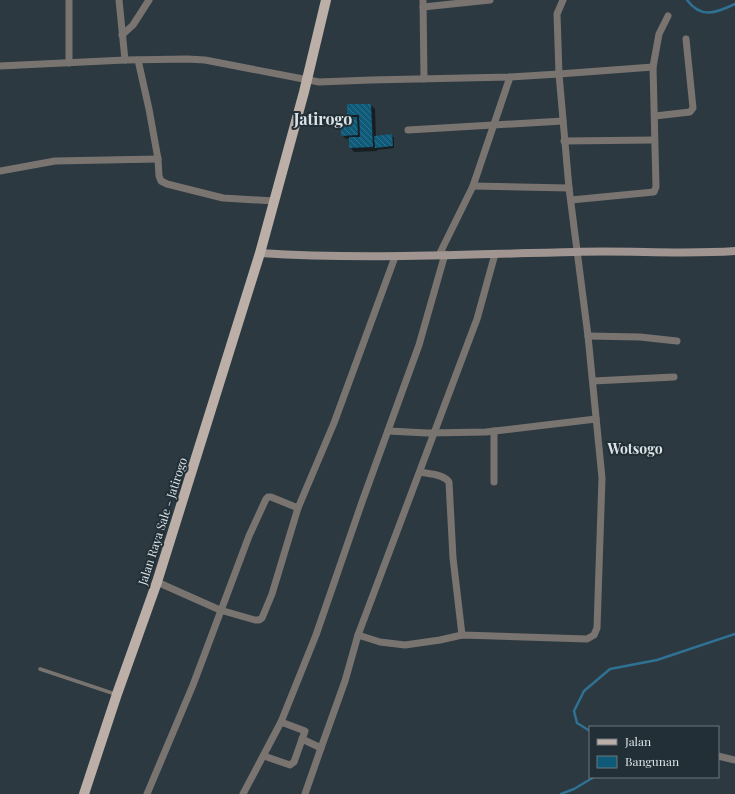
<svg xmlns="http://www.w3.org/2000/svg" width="735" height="794" font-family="'Playfair Display',serif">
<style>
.shadow{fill:#0007}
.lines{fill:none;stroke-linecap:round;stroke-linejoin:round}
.stream{stroke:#2e7192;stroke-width:2.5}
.building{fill:url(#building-back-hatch)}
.lane{stroke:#7a7470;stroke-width:3.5}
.street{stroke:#7a7470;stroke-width:7}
.secondary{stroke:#a09590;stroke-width:8}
.primary{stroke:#bcafa8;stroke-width:10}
.labels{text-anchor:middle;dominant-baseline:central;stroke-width:4;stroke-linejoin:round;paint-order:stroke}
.street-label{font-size:12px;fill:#dbe3e7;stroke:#222f36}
.quarter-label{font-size:14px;font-weight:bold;fill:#dbe3e7;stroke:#222f36}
.district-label{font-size:16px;font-weight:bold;fill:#dbe3e7;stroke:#222f36}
</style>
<defs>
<pattern id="building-back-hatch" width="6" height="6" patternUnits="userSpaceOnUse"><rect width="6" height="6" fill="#0f5a79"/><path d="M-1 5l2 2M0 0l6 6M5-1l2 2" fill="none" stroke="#31728c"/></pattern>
</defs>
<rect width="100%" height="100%" fill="#2c3941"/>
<polygon class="shadow" points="371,105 375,109 376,137 392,136 394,138 394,148 377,150 377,151 354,152 350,147 350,138 346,139 342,135 351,118 348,115"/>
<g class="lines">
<g class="stream">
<path d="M687,0C701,19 716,13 735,4"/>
<polyline points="590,731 577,723 574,711 584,691 610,669 657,660 735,634"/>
<polyline points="561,794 574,789 594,777"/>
</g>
</g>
<g class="building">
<polygon points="347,104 371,104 373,147 349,148 349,137 360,137 359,115 347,115"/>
<polygon points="341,117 357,117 358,135 341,136"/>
<polygon points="392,134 393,146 375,148 374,136"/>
</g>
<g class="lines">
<polyline class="lane" points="40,669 115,694"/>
<g class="street">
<polyline points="119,0 125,60"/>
<polyline points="423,0 424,79"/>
<polyline points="563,0 557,14 559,74 653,67"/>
<polyline points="423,7 490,0"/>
<polyline points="122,35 133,25 149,0"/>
<polyline points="138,60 149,109 158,159 159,176 161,181 167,184 223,198 274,201"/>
<polyline points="69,63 69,0"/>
<polyline points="0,66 125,60 187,59 205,60 319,82 371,80 510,77 559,74 569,188 588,336 602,478 597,628 594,635 587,639 462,635 440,640 405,645 380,642 358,635"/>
<polyline points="655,116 690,112 693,108 686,39"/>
<polyline points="408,130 563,121"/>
<polyline points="564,141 654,140"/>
<polyline points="0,171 55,161 158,159"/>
<polyline points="473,186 569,188"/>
<polyline points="571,200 654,192 656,187 653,67 659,34 668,16"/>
<polyline points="439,255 473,186 510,77"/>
<polyline points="588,336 640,337 677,341"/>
<polyline points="593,381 674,377"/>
<polyline points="388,431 427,433 486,432 596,419"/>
<polyline points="494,431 494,482"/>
<path d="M420,472C429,474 444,474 449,482L453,558L462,635"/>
<polyline points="157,582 220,610 255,620 259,620 262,618 272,594 298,508 334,423 395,257"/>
<polyline points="302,739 321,748 345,681 358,635 477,319 495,254"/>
<polyline points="264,756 290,765 294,762 305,731 281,722"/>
<polyline points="718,756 735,760"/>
<polyline points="147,794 193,685 249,536 266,499 268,497 271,497 298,508"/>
<polyline points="243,794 281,722 316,635 362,502 419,345 445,254"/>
<polyline points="305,794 321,748"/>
</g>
<path class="secondary" d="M260,253C365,260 470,254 575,252C628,250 682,255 735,251"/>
<polyline class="primary" points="84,794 117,694 157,582 260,253 304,92 326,0"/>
</g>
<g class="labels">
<g class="street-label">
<text transform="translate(162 521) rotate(-72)">Jalan Raya Sale - Jatirogo</text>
</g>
<g class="quarter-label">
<text x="635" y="448">Wotsogo</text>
</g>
<g class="district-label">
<text x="323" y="118">Jatirogo</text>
</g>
</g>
<rect x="589" y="726" width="130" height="52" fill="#222f36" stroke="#6c777d"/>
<rect x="597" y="739" width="20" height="6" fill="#bcafa8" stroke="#6c777d"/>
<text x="625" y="746" font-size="12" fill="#dbe3e7">Jalan</text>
<rect x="597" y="756" width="20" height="12" fill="#0f5a79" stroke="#6c777d"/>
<text x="625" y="766" font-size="12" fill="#dbe3e7">Bangunan</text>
</svg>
